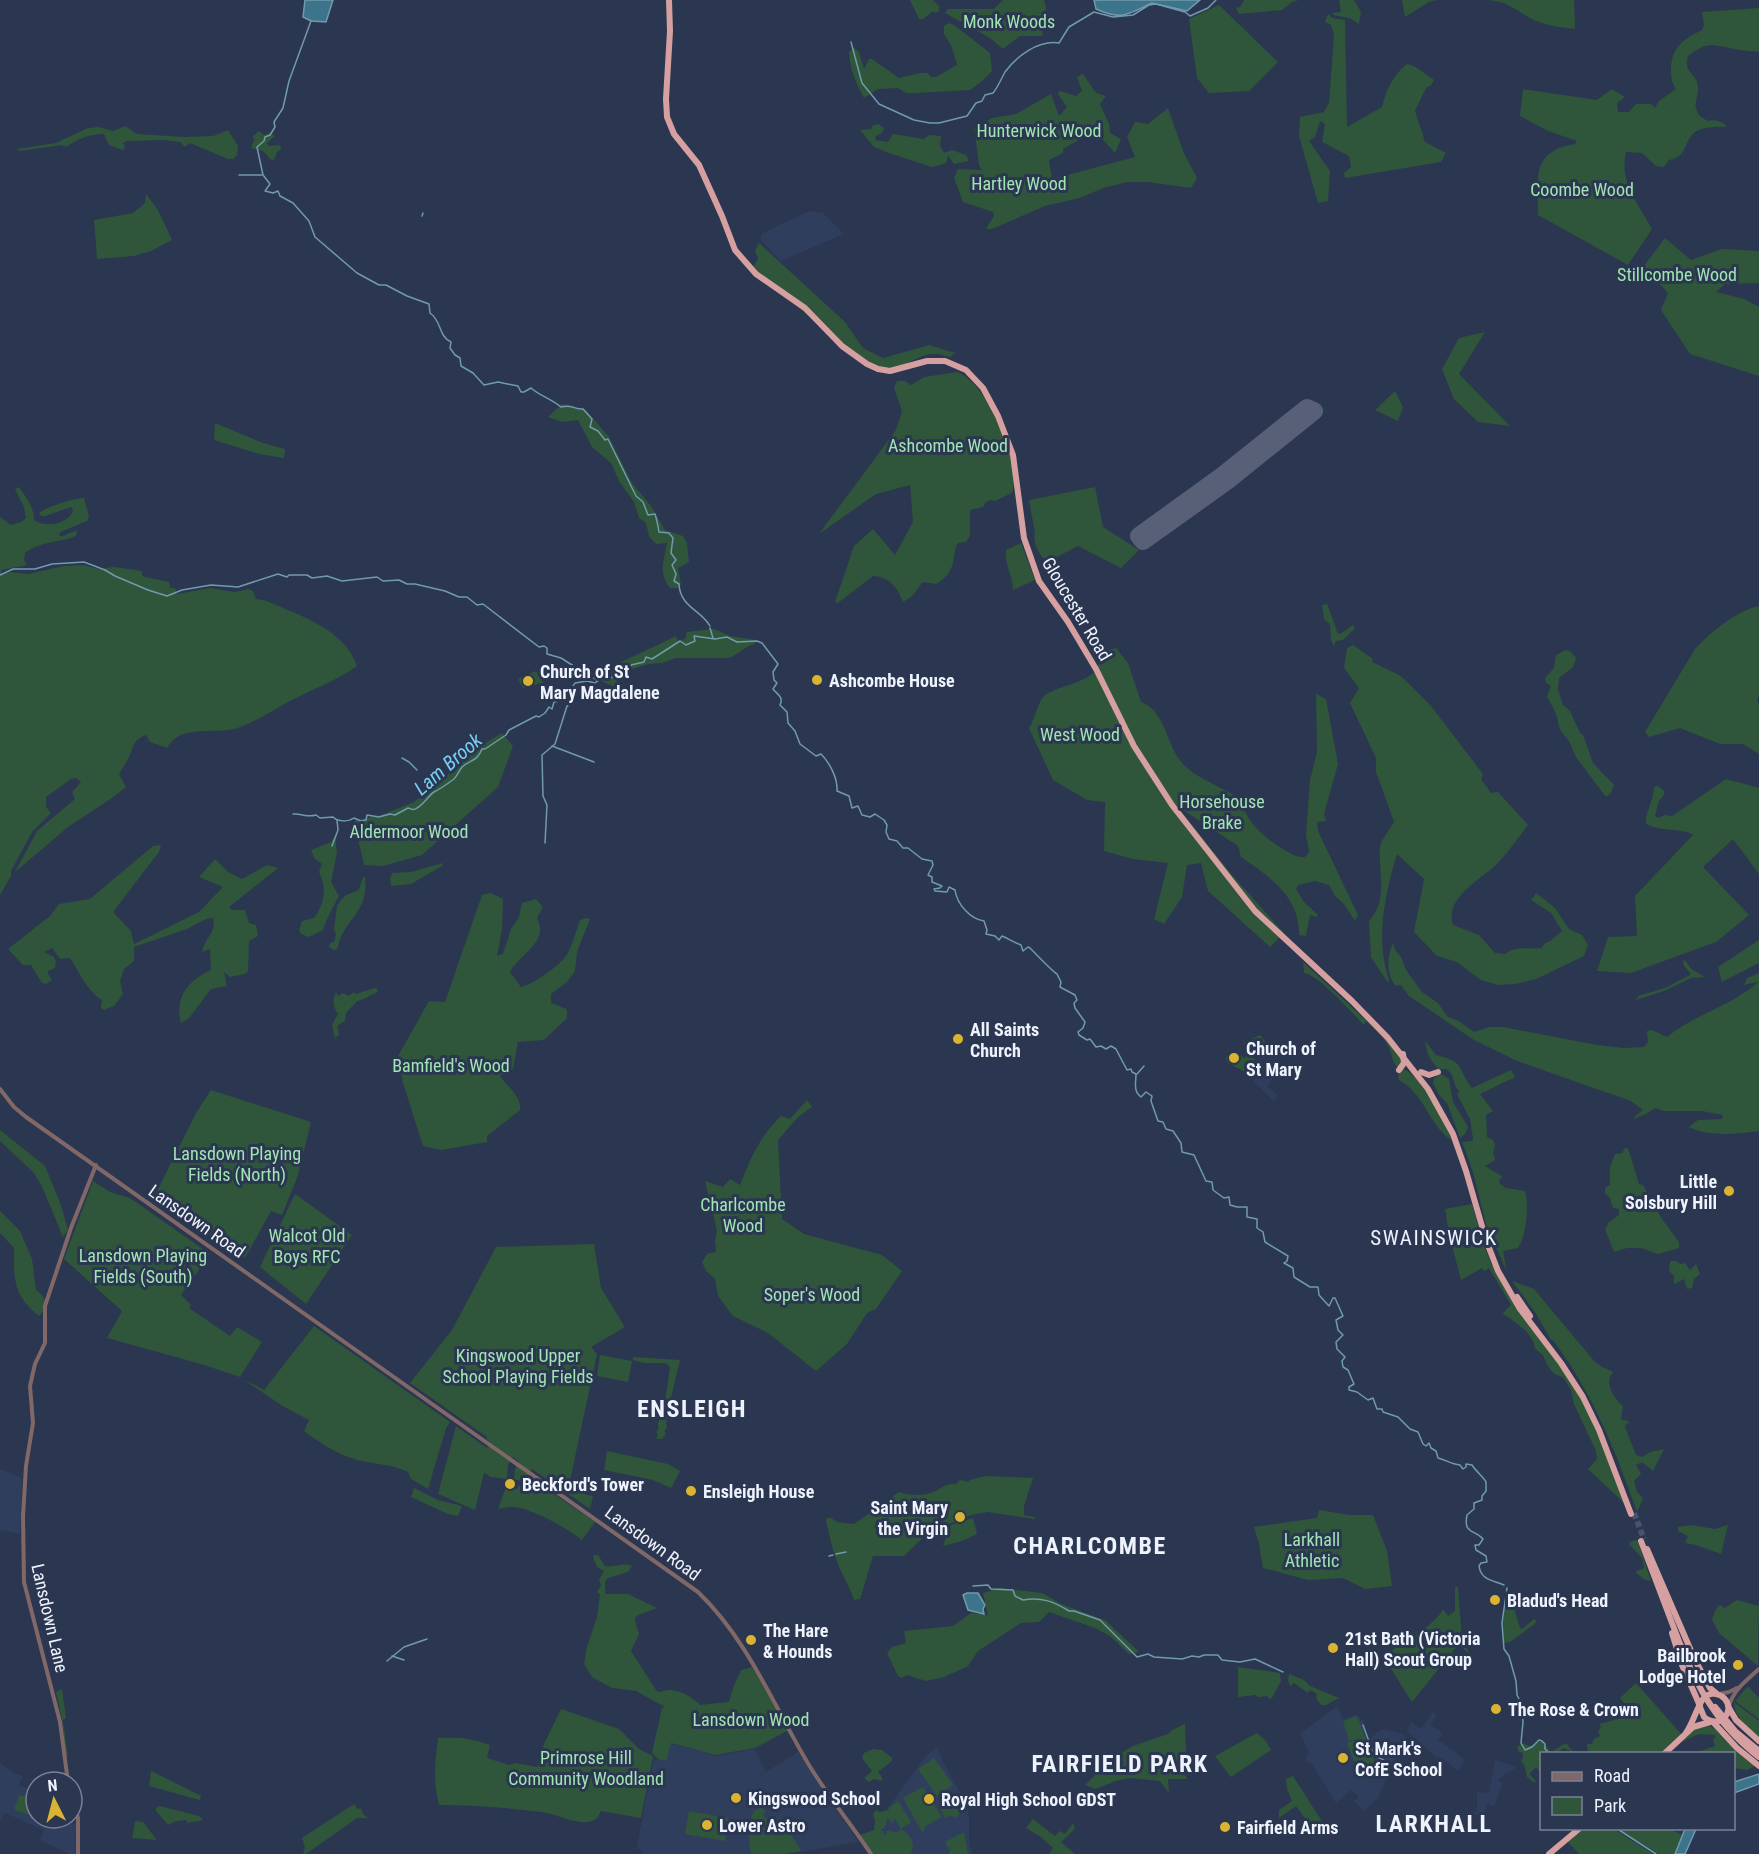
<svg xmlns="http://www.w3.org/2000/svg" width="1759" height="1854" font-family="'Roboto Condensed',sans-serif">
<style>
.built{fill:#303e5e}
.green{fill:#2f563a}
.water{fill:#3c758b;stroke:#719aad;stroke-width:1.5}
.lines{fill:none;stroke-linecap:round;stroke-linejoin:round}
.stream{stroke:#719aad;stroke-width:1.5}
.runway{stroke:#576077;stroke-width:18}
.trunk-tunnel{stroke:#48526a;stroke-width:6;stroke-dasharray:6 3;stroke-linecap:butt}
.tertiary{stroke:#806868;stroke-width:4}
.trunk{stroke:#d6a0a0;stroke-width:6}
.poi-dot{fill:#dab333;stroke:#2b3650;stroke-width:2}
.labels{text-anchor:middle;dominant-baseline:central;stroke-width:6;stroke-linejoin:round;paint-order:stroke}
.park-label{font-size:18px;fill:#a0e5b2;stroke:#2b3650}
.street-label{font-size:18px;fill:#edf2fc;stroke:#2b3650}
.poi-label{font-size:18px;font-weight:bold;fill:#edf2fc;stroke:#2b3650;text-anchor:start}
.water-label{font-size:20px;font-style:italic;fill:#76cff3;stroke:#2b3650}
.quarter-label{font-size:21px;letter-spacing:1.5px;fill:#edf2fc;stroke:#2b3650}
.district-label{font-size:24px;font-weight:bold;letter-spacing:1.5px;fill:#edf2fc;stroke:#2b3650}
</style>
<rect width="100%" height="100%" fill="#2b3650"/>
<g class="built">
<polygon points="809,211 823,213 844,234 781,261 761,240 761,234"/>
<polygon points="1258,1063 1273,1078 1267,1086 1278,1096 1274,1101 1253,1081 1257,1076 1251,1070"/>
<polygon points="0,1469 22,1478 20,1534 0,1530"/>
<polygon points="1337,1706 1343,1719 1356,1715 1364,1722 1363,1727 1368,1740 1382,1729 1403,1734 1408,1740 1392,1765 1378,1798 1364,1811 1354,1801 1359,1797 1351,1790 1336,1803 1313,1765 1306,1760 1309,1752 1300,1734"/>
<polygon points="1433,1712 1437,1715 1430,1725 1443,1733 1438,1740 1465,1760 1459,1771 1440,1757 1438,1759 1407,1731 1411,1722 1421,1729"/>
<polygon points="669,1743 715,1756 755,1749 766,1772 798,1752 828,1799 859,1842 787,1854 644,1854 637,1847 653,1761 657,1761"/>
<polygon points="937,1747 943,1762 966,1803 969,1816 969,1839 972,1854 874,1854 880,1819 926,1756"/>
<polygon points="1495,1760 1517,1767 1497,1780 1503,1783 1494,1806 1486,1804 1484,1817 1473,1814 1474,1812 1477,1812 1477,1792 1489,1793"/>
<polygon points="0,1763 16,1774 23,1776 19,1785 34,1791 34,1794 36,1794 36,1818 63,1818 76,1824 75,1854 69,1854 40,1840 44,1830 5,1813 0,1822"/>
</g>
<g class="green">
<polygon points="910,0 933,0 939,6 939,11 935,13 933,11 923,19 919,19"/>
<polygon points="1003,0 1044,0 1046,7 1042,36 1020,36 1003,49 990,38 945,13 948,9 994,9"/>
<polygon points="1244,0 1299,0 1292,2 1282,10 1239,14 1236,8 1240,7"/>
<polygon points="1339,0 1354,0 1361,12 1359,24 1349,18 1333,15 1333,13 1341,12"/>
<polygon points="1402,0 1437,0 1429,2 1405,17"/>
<path d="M1488,0H1574L1575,29C1558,27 1542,25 1528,17C1512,7 1507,2 1488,0Z"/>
<polygon points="1219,5 1278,62 1249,91 1209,93 1197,78 1189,19"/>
<path d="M1759,8V52C1749,51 1739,50 1729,48C1708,44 1706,43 1688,56C1683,74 1697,72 1698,87C1699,95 1693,103 1697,111C1699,117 1703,118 1708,121C1715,119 1719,121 1726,125L1725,127C1715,126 1698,127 1692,135C1683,146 1686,157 1669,160L1664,167L1656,166L1642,153L1626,152C1619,183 1638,203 1652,229L1628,265L1538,215C1538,180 1530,151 1575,144L1577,141L1548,131L1520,116L1523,89L1597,100L1612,89L1625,97L1617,103L1618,112H1629L1636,104H1651L1655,108L1659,101L1676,89C1672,83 1671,78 1671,70C1671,48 1683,39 1702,30L1704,25L1702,12Z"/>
<path d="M1328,14L1332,18L1345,20L1347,127L1382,107C1386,90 1393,75 1407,64L1414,66L1434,80L1431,85L1426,88L1415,111L1425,142L1446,153L1441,162L1345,178L1344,173L1351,167L1349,156L1322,142L1325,124L1320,121L1315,137L1309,141L1330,171L1328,201L1318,203L1299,136L1300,117L1324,112L1329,103L1334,35L1331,25L1325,22Z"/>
<path d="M949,23L954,25L990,53L992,71L980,83L970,90L916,93H906L898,88L878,89L864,98C855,83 850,68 849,52L854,48L859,52L864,69L869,59H872L899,78L921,73H928L931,77H936L957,65L951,45L944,34V26Z"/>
<polygon points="1083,74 1096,93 1106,96 1100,104 1109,124 1110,133 1121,139 1115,153 1103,140 1104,132 1099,128 1093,137 1082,138 1063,149 1063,153 1049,160 1052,179 1135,157 1127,137 1135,122 1148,124 1168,108 1183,151 1197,178 1191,188 1148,182 1128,182 1103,188 1080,198 1045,206 992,229 986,229 994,216 993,212 963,202 954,178 958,169 982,170 979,165 974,128 992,118 1016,114 1051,94 1059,116 1067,107 1058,94 1060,91 1076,96 1082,91 1077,77"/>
<polygon points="878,124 884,128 882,133 876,136 875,140 888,142 893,134 924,139 929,135 941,136 940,146 944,153 952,150 966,155 969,161 954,164 948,155 946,163 932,167 889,153 874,147 860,130 872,129 872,126"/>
<path d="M125,126L137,134L184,137L213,136L228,130L238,146L237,155L233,159H228L190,143L185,147L180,142L163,140L126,141L123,143L125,147L123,150L109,145L104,134C89,134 78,139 66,147L62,145L19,151L17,149L56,143L88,128L99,127L113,131Z"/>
<polygon points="259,131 264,135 271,133 275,136 267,143 268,146 280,145 281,149 277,152 274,160 270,159 263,151 251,148 254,140 253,136"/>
<polygon points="146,194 158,210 172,240 151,251 134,256 97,259 94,220 133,213 145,203"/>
<polygon points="1665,238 1691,260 1722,249 1759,251 1759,283 1725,284 1716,292 1744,299 1759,307 1759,376 1690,354 1661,310 1668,293 1644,266"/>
<path d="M759,243L845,322L863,348L883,358L929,345L955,353L950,357C946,356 940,354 936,354C917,353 903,371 884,368C856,363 777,288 753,267L758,259L755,251Z"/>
<polygon points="1485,332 1459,374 1510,426 1478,422 1454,399 1442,369 1459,338"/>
<path d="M958,372C988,385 1022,461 1012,493L995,501L991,500L986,502L983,507L970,510V536L966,542L958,543L956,546C952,565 954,573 936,584L923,582L912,596L903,602C897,587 890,577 873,576L838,603L835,602L854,546L873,529L895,555L913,522L910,485L876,494L819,534L896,430L902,411L894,388L897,381H905L911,385L924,377Z"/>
<polygon points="1395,391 1403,407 1398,421 1375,410"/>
<path d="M562,404L585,409L609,437L632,483L651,506L665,530L683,536L687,543L689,562L678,568L681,585L677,588H670C658,573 664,560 667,543L656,544L649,536L646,523L639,518L634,502L619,481L611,463L592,447L578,420L562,422L548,417Z"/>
<polygon points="215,423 263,443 285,449 284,458 259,454 214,440"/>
<path d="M19,487C26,497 34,507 34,520C46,528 66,525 73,511L71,507L45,516H41L39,513C46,507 75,498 84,498L89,516L87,521L60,532L59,536H63L77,530L76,536C58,543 41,541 25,553L24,560L27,565L2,570L1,575L9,572L28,574L64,566L83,565L99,569L114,567L142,571V576L145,577L169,582L170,588H175L177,594L210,588L235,592L248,589L253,591L256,599L264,600C298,615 344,628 357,666C335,682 312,689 288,702C271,711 253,724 234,729C212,734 180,724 167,748L150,742L146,735C133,740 134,746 129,757C126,763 122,769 119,774L126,787L112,798L68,827L15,872L37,831L75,799L72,792L81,782L76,778L71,779L46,797V807L51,813L32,832L11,871V876L0,895V517L11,525L21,522L26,518L24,507L15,489Z"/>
<path d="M1095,487L1103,527L1139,550L1121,568L1078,546L1047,562C1040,556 1032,543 1035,533L1029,500Z"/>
<path d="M1021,543L1035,580L1013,590C1013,576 1004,563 1006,550Z"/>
<polygon points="1327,604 1338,634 1342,633 1353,625 1355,628 1343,640 1336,641 1334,646 1331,640 1330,624 1324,619 1322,605"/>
<path d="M1759,606V696L1757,699L1759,705V754L1743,744H1720L1680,728L1649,737L1645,732L1695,649C1711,632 1736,611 1759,606Z"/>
<path d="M714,629L730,636L756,640L754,644C744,647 738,655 728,658H675L663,663L648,664L619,673L616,679L619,687H615L601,681L602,678L609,676L611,672L607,668C629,659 653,647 676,636L678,641L685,639L687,632Z"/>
<path d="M1353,645L1373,659L1372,662L1399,675L1404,679L1431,706L1483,774L1481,779L1491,793L1498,792L1528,825C1518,838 1508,853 1496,865C1480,880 1444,898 1453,925L1479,935L1495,953L1505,954C1517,945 1529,950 1542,948L1545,943L1550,941L1562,931L1551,913L1531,900L1536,893L1555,908L1569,929L1582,935L1588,945L1584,956L1536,979L1515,984L1498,985L1481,980L1457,962L1437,956L1414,932L1424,879L1397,854C1385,894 1375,939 1389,980L1388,983L1371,957L1369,921C1389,898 1378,873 1380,847C1381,839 1390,830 1394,822L1376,772V758L1350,703L1359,688L1344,668L1347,648Z"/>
<path d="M1116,648L1128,663L1141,702C1164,710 1166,741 1179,759C1193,779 1222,785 1240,800C1248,823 1262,836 1283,849C1290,853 1296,858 1305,857L1309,852L1306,835L1310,780L1317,752L1316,694L1326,699L1338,764L1324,814L1326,821L1317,822L1318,831L1358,915L1355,921L1344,904L1335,896L1329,885L1315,881L1298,885L1296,889L1304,902L1318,915L1317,917L1310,915L1306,936L1299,935C1300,897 1269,876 1241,857L1238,846L1177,806L1232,875L1284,933L1270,947L1208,891L1201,863L1187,865L1182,897L1164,924L1154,919L1168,863L1133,859L1104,851L1105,802L1087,800L1053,780L1029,728C1036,718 1037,702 1045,695C1058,686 1086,683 1096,670C1099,666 1100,657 1102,652Z"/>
<polygon points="1566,650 1571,652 1576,658 1573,667 1559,678 1558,689 1563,705 1570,711 1580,733 1583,735 1593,763 1614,785 1611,793 1606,797 1576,757 1569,741 1560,730 1556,714 1547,696 1551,686 1546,683 1545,678 1554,668 1556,655"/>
<polygon points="536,671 543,683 523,688 518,679"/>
<polygon points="502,733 513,746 498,787 422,855 383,866 364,865 354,821 381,815 414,802 485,743"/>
<path d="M1726,779L1759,788V874L1733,839L1703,867L1749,915L1716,942L1631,973L1597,971L1608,937L1637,936L1635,896L1693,835C1684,828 1661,832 1646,824C1645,812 1654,800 1654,787L1658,786L1664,791V795L1659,801L1655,816L1658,818L1665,815L1672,816Z"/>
<path d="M335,835L337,852L331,882L339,896C333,908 327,917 323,930L309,937L301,934L299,930L302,921L314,918C325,903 327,889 319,872L322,864L314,858L311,850L331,842Z"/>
<path d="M161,845L159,852L113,912L131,931L134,944L199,912L223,887L199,877L215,859L228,872L242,879L267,865L278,868L229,907L232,910H245L249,923L256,925L258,936L249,941L248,971L245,974L230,977L224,972L227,986L211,989L189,1018L181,1023C174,997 189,980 211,970L210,949L202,952C204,939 217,932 213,918L206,919L187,929L134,947V961L124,969L120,981L123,994L114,1006L104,1010L101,1008L102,1000C86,990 80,973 70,958L60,959L52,948L44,952L54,957L56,962L55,968L48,971V974L52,980L46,984L42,983L31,965H23L8,949L50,916L59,904L90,899L153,846Z"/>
<polygon points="443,863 442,866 411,884 391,886 390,879 392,873 411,872"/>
<path d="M363,877H365C365,882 366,887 365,892C363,913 340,927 338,948L334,950L329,947L330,943L334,942L336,934L334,930L337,906L341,900L346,895L359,890Z"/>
<path d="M491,893L503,899L502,929L497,956L503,954L511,929L519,917L522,903L536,899L543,907L537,918C550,942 519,954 510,972L521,987C534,984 562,964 568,953C573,943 576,931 580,920L586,918L590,919L577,952L575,971L567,982L551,994V1003L567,1009V1018L544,1040L518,1042L513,1069L500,1076C508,1087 522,1097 520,1110L487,1136V1142L442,1150L423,1146L403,1083L398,1056L429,1001L445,1002L482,895Z"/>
<polygon points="1759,940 1759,963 1722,982 1718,967"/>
<path d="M1393,943L1395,950L1401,957L1406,970L1422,992L1438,1003L1448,1017L1459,1021L1474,1032L1489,1027H1503L1597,1045L1624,1048L1644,1047L1648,1042L1647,1031L1652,1030L1667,1037C1695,1014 1732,1006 1758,982L1744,985L1747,978L1759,973V1131C1739,1134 1708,1137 1689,1127L1698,1120L1722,1119L1723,1115L1702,1111H1664L1655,1108L1646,1114L1634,1119L1635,1116L1643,1110L1631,1101L1517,1061L1474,1040L1409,996L1401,985L1396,986C1386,976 1387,955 1393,943Z"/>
<polygon points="1685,960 1691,969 1705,977 1691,978 1664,991 1636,1000 1638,996 1665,988 1690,975 1691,974 1684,966 1683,961"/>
<path d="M1303,962L1386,1039L1402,1059L1400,1066L1397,1067C1391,1060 1392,1051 1387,1044C1382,1035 1373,1028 1366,1021L1364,1025C1352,1013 1319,975 1304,973Z"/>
<path d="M375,988L378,990L376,993C368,995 365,1000 357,1001L346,1013L345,1021L337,1026L339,1035L335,1038L332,1025L338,1014C333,1007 332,1000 336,992L338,996L343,993L349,996L354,992L356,994Z"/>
<polygon points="1260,1035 1270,1048 1259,1058 1243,1043"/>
<path d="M1425,1041L1436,1055C1466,1062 1456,1067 1472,1088L1511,1070L1515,1077L1480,1094L1493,1111L1486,1115L1487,1137L1493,1140L1495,1146L1493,1153L1495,1160L1485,1166L1503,1177L1499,1180L1500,1184L1506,1188L1525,1191C1529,1207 1527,1233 1518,1248L1503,1251L1507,1272L1486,1224L1473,1172L1462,1142L1472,1141L1473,1139L1470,1119L1457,1094L1460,1091L1456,1088L1451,1073L1446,1069H1439C1430,1061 1427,1054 1425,1041Z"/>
<polygon points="1238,1053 1244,1058 1249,1053 1255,1060 1255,1063 1245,1072 1228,1063 1226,1058 1228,1055"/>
<path d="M1402,1069C1422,1074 1440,1117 1450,1135L1451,1140C1428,1124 1425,1094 1399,1080L1398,1076Z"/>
<polygon points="1441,1074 1449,1079 1453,1102 1468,1127 1465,1134 1460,1138 1447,1103 1439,1095 1433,1083 1434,1078"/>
<polygon points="211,1090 311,1122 297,1178 282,1215 271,1211 245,1258 153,1199 196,1113"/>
<path d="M807,1100L812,1107L798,1117L778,1140L782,1219L804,1234L882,1255L902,1271L876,1309L867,1313L847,1344L816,1371L768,1333L733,1316L718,1296L715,1279L706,1271L702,1262L707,1254L716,1252L715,1240L717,1231L705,1181L723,1187L730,1179L740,1185C750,1159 760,1136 781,1116L790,1119Z"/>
<polygon points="0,1130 45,1166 61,1205 68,1230 63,1237 41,1184 33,1172 0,1141"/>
<polygon points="1625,1148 1628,1148 1639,1184 1643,1185 1662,1219 1679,1242 1679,1248 1658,1254 1641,1248 1627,1248 1614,1252 1605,1229 1609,1222 1619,1215 1619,1209 1613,1208 1610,1198 1605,1193 1605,1188 1610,1185 1610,1167 1615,1154 1622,1153"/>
<polygon points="93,1181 110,1192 130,1198 210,1254 181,1295 191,1305 189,1308 230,1336 237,1327 262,1342 240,1377 201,1364 107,1338 122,1311 64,1259"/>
<polygon points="295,1194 352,1235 306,1304 260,1267"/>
<polygon points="1472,1204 1482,1240 1491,1263 1581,1397 1598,1433 1624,1503 1588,1469 1597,1459 1596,1451 1574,1404 1571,1390 1563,1377 1554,1374 1547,1365 1543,1355 1535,1349 1533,1341 1526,1331 1510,1318 1502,1314 1511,1305 1489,1268 1484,1271 1482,1268 1461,1280 1449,1234 1445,1209"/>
<path d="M0,1211L20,1231L32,1259L36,1290C47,1298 49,1306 39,1316C13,1295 14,1280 14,1248L0,1233Z"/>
<polygon points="594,1244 601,1288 625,1327 591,1347 597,1354 568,1490 573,1492 573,1494 575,1492 593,1496 590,1509 532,1469 528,1474 533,1478 532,1482 528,1484 514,1479 515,1469 519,1462 513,1457 508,1465 507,1479 491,1477 484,1473 475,1510 438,1494 456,1426 487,1448 490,1442 486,1439 487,1437 410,1383 452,1330 496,1247"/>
<polygon points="1671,1261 1676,1261 1680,1264 1685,1263 1690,1270 1696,1264 1700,1274 1694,1279 1692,1288 1687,1289 1684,1279 1674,1284 1674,1276 1669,1271 1670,1262"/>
<path d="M1512,1281L1534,1289L1595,1362L1602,1367L1612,1371L1613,1372C1604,1383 1613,1398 1623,1406L1621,1419L1630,1422L1626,1424L1625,1427L1636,1455L1642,1457L1650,1452L1664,1449L1653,1471L1642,1462L1636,1465L1641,1474L1634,1481L1637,1492L1643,1498L1637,1512C1615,1449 1593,1394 1553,1340H1551L1535,1312Z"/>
<path d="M314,1326L450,1422L446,1428L428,1489L411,1479L408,1472C394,1465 382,1465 367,1462C343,1458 324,1446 304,1431L309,1420L281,1405L243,1379L264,1390Z"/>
<polygon points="600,1355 632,1361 628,1382 597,1376"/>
<polygon points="633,1357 680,1360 667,1414 669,1415 666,1420 668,1422 666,1422 667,1427 664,1432 666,1433 662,1439 656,1439 658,1435 656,1432 658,1430 658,1422 663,1415 670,1367 666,1363 644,1363 633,1360"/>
<polygon points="607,1451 668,1464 680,1471 671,1488 653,1480 604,1470"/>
<path d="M986,1476L1033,1478L1024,1506V1515L1035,1517V1519L988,1512L971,1515L947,1525L945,1522L935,1524L934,1527L904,1556H873L860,1599L854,1600C850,1588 846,1583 842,1573C834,1557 830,1538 826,1521L827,1518H831L837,1522L854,1524L899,1492C910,1496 923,1496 934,1492C943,1488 945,1483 956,1484L960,1480L968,1482L970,1480Z"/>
<path d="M539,1484L595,1522L582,1540C569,1529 529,1507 513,1507C508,1507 503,1508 498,1509L506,1487L517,1489L519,1485L532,1487Z"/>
<polygon points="414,1488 438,1500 462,1506 458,1516 448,1514 411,1497"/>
<polygon points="1319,1510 1349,1515 1373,1515 1387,1551 1392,1586 1365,1589 1343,1578 1308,1580 1263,1568 1259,1544 1254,1527 1317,1518"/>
<polygon points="973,1518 977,1534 962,1541 943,1546 951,1525"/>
<polygon points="1691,1525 1715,1529 1728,1525 1721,1554 1696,1545 1685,1543 1688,1536 1678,1531 1678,1527"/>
<polygon points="1637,1540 1638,1542 1651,1581 1645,1580 1635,1572 1644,1568 1642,1558 1629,1544 1632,1541"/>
<path d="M594,1555H598L605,1566C615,1568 623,1562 632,1566L628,1572L608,1578L605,1582V1594H628L657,1608L636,1616L635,1621L639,1634L631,1651L656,1690L659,1692C662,1692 665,1690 669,1690C679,1689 694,1698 700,1705L729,1702L733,1688L741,1670L752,1667L789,1730L755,1748L715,1755L671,1743L666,1761L658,1759L652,1753L662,1708L665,1707L636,1691L612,1688L592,1677L584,1664L587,1647L597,1617L600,1594L597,1592L601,1585L599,1580L604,1571L597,1567L593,1557Z"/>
<path d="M1455,1587H1458L1462,1641L1470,1654L1469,1655L1460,1644L1457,1646L1412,1702L1383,1656C1399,1645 1435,1626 1443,1609L1448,1616L1455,1611Z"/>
<polygon points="1000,1588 1042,1593 1061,1604 1105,1620 1139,1652 1129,1654 1110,1636 1095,1628 1049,1612 1039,1622 1021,1623 978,1651 968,1666 944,1677 926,1681 907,1675 902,1678 898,1676 887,1653 892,1647 906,1643 904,1631 953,1626 971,1613 988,1615 983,1593"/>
<polygon points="1737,1600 1759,1606 1758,1666 1719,1633 1712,1619 1716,1609 1720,1605 1725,1608"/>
<polygon points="1506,1601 1512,1601 1520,1628 1522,1629 1534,1619 1537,1622 1510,1642 1504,1643 1503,1622"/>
<polygon points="1238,1667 1280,1673 1281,1681 1272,1698 1270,1699 1267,1696 1258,1697 1256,1695 1238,1697"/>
<polygon points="1289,1674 1304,1680 1310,1686 1339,1698 1326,1705 1321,1705 1316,1698 1317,1694 1310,1690 1308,1693 1294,1683 1290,1686 1288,1680"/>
<polygon points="1636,1683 1681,1734 1660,1753 1588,1753 1587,1744 1592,1744 1594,1739 1600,1736 1598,1732 1601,1727 1599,1724 1621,1718 1630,1710 1620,1698"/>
<polygon points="1748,1686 1759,1698 1759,1719 1735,1701"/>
<polygon points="62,1689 66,1718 63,1720 68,1758 65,1755 63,1724 56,1692"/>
<path d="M1734,1702L1759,1721V1738C1747,1727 1735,1719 1734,1702Z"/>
<path d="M561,1709L619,1729L639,1749L653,1756L641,1818L601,1811C599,1815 597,1820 592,1821C576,1826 558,1814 542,1812C508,1808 473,1805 439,1805C433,1781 435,1762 438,1738C457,1737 472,1738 490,1745L487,1758L509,1765L516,1763L537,1767L544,1744Z"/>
<polygon points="1357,1716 1378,1770 1360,1777 1347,1743 1363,1736 1349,1741 1343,1721"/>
<polygon points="1185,1724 1186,1750 1190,1766 1183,1769 1187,1779 1168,1779 1169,1793 1160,1781 1129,1778 1116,1781 1095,1789 1085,1785 1109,1761 1114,1769 1125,1763 1119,1765 1114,1757 1133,1746 1168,1734 1172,1730"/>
<polygon points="1708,1725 1714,1728 1755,1766 1747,1770 1734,1768 1734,1754 1695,1753 1715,1746 1713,1739 1716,1737 1715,1735 1699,1734 1681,1742 1695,1729"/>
<polygon points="1257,1733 1265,1740 1271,1750 1231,1777 1215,1756"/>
<polygon points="1539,1742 1543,1742 1551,1752 1566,1743 1574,1753 1564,1748 1557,1753 1542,1754 1541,1773 1536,1767 1529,1774 1536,1781 1534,1783 1527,1777 1524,1764 1521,1762 1523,1758 1523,1753 1519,1752 1517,1747 1522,1743 1530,1746"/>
<polygon points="873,1749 882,1750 892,1758 892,1761 878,1772 882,1777 882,1781 874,1779 869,1782 865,1779 865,1777 872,1771 862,1758 864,1753"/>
<polygon points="934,1758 953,1785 937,1796 918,1769"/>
<polygon points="151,1771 201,1796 200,1800 149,1786"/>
<polygon points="1293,1776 1323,1823 1315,1832 1296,1806 1279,1818 1279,1810 1292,1801 1287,1789 1286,1779"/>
<polygon points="923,1787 942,1817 924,1827 925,1830 922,1832 903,1798"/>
<polygon points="19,1795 36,1799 36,1816 14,1810"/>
<path d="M898,1801L911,1822L901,1829L894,1817L893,1824L887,1817L886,1825L880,1831H884L883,1834L885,1835L888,1830L896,1833L901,1829C909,1834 918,1844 910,1854H872L860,1835L874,1830L875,1820L873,1814L876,1810L880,1812L887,1810L890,1812L888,1808Z"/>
<polygon points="947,1801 966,1803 968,1809 961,1811 956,1818 950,1815 945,1818 938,1804"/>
<polygon points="354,1804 358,1809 361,1808 363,1814 368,1818 357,1818 306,1854 303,1854 305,1848 302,1838"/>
<polygon points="160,1806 199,1816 203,1820 187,1823 187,1820 176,1821 168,1825 156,1811 156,1808"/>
<path d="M761,1808L766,1811L763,1815L768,1822L771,1821L770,1816L783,1821L801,1851L781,1854H751C748,1841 748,1823 754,1811Z"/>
<polygon points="689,1811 728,1818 725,1841 685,1834"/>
<polygon points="1033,1819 1055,1836 1060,1831 1065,1834 1073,1823 1075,1829 1061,1842 1075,1854 1049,1854 1053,1848 1042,1838 1026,1828"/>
<polygon points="135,1821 143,1822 157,1840 132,1838"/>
<polygon points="1584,1829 1614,1829 1653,1854 1579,1854 1568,1842"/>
<polygon points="1618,1829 1670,1829 1682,1835 1674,1854 1659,1854"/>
<polygon points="964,1832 968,1854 949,1854 950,1851 945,1842"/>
</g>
<g class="water">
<polygon points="305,0 333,0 326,22 311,21 303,17"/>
<path d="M1094,0H1200L1187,11L1152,3C1128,14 1123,21 1096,9Z"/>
<polygon points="967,1593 978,1593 985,1605 983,1609 984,1614 968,1610 963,1595"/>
<polygon points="1759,1774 1759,1784 1734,1793 1734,1782"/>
<polygon points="1685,1829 1696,1829 1685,1854 1675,1854"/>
</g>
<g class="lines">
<g class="stream">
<path d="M311,21L289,81L283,108L274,122L275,127L270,135L265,137L264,141L257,147L263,175L270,184L265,191L273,193L278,191L280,196L293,203L309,221L315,237L357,273L379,285H386L407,296L429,304L430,313C442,321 438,336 451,342L450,348L455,355L460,358L461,366L473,373L484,385L498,382L518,386L521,392H524L531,388C540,396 550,398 561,407C573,404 574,410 583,409L592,419L590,427L598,431L605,440L608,439L636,496L643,502L648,515L655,514C657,520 658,526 659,532L669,533L673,538L671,553L676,560L672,565L676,574L674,581L679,584C680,607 701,610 710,626"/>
<path d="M851,42L862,83L879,104L914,120L930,123H939L967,116L976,103L982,101L985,95L993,93C998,87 1001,79 1005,72C1017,56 1038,40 1059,43L1069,27L1094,12L1113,17L1133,15L1149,5L1156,4L1185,12L1190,16L1208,8L1216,0"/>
<polyline points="239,175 262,175"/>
<polyline points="422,216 423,213"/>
<polyline points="0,575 13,569 35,569 52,564 84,562 105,570 115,576 148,590 167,596 182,590 211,585 238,587 278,574 287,577 289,575 307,575 312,578 327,576 342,581 377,577 383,581 399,580 407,584 415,584 445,591 459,597 467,597 477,605 483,604 539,647 544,646 547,648 547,654 561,658 583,672"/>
<polyline points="710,628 713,638"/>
<polyline points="586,673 598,681"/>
<polyline points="552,746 594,762"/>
<polyline points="402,758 409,762 417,770"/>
<path d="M293,814C301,813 307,818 316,815L320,818L333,817C338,822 348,822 354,818L361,821L366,820L367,815L379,817L390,814L395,815L408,808C412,809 413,811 417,808C424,804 430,794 434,792C442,788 447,784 454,779C457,776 459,771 462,767C471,759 477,762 482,749H485L506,735L509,730L536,716L539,717L545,713L549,707L552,709L554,702L560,701C566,695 571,690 575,683L587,681L595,683L600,679L615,677L617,672L630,669L631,665L644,662L646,657L652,659L680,641L686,645L695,641L694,636L715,639L727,637L737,642L757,641L762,643L778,664L773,672L774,680L777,683L773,689C777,694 784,697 780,705L787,712L788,723L795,731L800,744L816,756L821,754C830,763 838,779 837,791L849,796L852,808L858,806L862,815L870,817L875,814L884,820L887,825L886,832L889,839L897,841L903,848H908L922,859L932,861L933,865L928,875L932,877V882L942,886L940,888L934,889L935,891L947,892L949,887L955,890C957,904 970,919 984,921L987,930L986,934L995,936L999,940L1002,936C1009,939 1013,942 1021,945L1023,951L1028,947L1030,948C1032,950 1053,972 1057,974L1061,982L1060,987L1075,995L1077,1000L1074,1003L1075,1008L1085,1022L1083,1028L1078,1032L1079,1035L1087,1040L1090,1039L1096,1047L1101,1046L1106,1049L1111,1046L1116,1049L1127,1070L1131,1069L1132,1072L1136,1074C1136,1083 1133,1091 1141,1097L1146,1092L1152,1096L1151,1101L1158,1121L1163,1122L1166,1129L1173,1131L1181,1143L1182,1152L1194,1155L1206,1181L1212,1182L1213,1190L1224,1198L1229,1197L1230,1205L1237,1207H1247V1217L1257,1219V1228L1263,1232L1265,1242L1288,1256L1287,1261L1284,1263L1293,1268L1294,1277L1310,1287H1318L1319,1295L1329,1306L1333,1298H1335L1343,1316L1336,1320L1338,1330L1343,1335L1336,1342L1337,1349L1345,1357L1342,1361L1343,1367L1348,1370L1354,1384L1349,1387V1390L1357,1392L1368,1400L1373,1398L1377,1409H1382L1383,1412L1398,1417L1410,1429L1418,1432L1423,1444L1426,1446L1429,1443L1431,1448L1436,1451L1438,1458C1446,1460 1451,1464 1460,1465L1463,1469L1466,1467V1464L1472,1465C1475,1470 1485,1479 1486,1482C1486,1485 1486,1488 1486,1491L1482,1496V1500L1474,1503V1509L1467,1515C1463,1535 1475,1529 1483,1539L1479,1545H1475L1476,1550L1486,1556L1487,1562L1481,1563L1479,1566C1481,1580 1492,1580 1504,1585"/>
<polyline points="545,843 547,805 543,796 542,755 555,744 567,706 570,705 572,691"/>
<polyline points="332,846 338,830 337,820"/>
<polyline points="1137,1074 1144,1066"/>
<polyline points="836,1554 846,1552"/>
<polyline points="829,1556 833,1555"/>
<path d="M973,1586L988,1585L991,1589L1013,1590L1015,1596L1023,1600C1041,1597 1053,1601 1069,1611H1074L1100,1620L1137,1657L1148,1654L1154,1657L1182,1659L1192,1656L1199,1657L1204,1655H1218L1222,1660L1240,1662L1255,1659L1283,1672"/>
<polyline points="1507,1588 1502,1623 1504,1649 1509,1656 1516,1681 1517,1695 1521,1703 1523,1722 1521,1743 1525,1750 1532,1747 1539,1740 1542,1741 1545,1744 1545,1749 1550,1754"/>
<polyline points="392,1656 404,1660"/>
<polyline points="387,1661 404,1647 427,1639"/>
<polyline points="1363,1725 1374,1755 1392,1765"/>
<polyline points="1616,1828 1656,1854"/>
</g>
<polygon class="runway" points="1307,408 1314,411 1227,481 1143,541 1139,536 1222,476"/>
<polyline class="trunk-tunnel" points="1634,1513 1644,1539"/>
<g class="tertiary">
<path d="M0,1089L14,1107L26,1117L698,1592C747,1639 772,1702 806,1760C825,1793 850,1822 871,1854"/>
<polyline points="1719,1694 1729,1692 1737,1688"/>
<path d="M1729,1706C1734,1689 1747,1680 1759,1669"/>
<polyline points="68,1782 60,1722 24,1582 23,1516 26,1466 33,1423 30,1386 35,1364 45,1343 45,1306 71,1228 96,1165"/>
<polyline points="72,1796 78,1818 78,1854"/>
</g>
<g class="trunk">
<polyline points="669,0 670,31 666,99 667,117 674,134 699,165 722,216 735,250 756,274 805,308 842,346 867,364 878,369 890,371 927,361 945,361 966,370 983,388 998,416 1013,455 1024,538 1039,581 1068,622 1096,669 1134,746 1172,805 1255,911 1352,1001 1388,1038 1428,1089 1453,1134 1466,1171 1486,1240 1498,1271 1520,1309 1561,1363 1583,1397 1599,1430 1631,1514"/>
<polyline points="1399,1070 1404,1063 1403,1054"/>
<polyline points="1421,1072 1429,1075 1438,1072"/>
<polyline points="1517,1297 1530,1316"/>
<path d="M1641,1541C1651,1568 1662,1596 1672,1623C1693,1679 1711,1720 1759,1757"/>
<polyline points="1647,1549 1695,1660 1710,1688 1716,1693"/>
<polyline points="1672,1633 1682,1665 1700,1706"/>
<polyline points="1715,1707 1735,1731 1759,1751"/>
<polyline points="1729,1708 1736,1720 1759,1741"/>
<polyline points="1713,1722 1737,1748 1759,1766"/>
<path d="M1686,1733C1693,1723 1697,1707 1703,1699C1713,1686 1734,1699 1727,1714C1722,1724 1711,1723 1704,1717L1700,1707"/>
<polyline points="1664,1754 1693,1727 1710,1722"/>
<polyline points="1549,1854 1580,1828"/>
</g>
</g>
<g class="poi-dot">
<circle cx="817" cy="680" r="6"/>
<circle cx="528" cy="681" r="6"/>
<circle cx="958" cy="1039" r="6"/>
<circle cx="1234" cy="1058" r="6"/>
<circle cx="1729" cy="1191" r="6"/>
<circle cx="510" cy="1484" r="6"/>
<circle cx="691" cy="1491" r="6"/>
<circle cx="960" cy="1517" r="6"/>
<circle cx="1495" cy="1600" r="6"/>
<circle cx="751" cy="1640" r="6"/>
<circle cx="1333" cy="1648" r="6"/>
<circle cx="1738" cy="1665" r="6"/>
<circle cx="1496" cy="1709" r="6"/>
<circle cx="1343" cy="1758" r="6"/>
<circle cx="736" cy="1798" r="6"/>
<circle cx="929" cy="1799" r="6"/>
<circle cx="707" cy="1825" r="6"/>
<circle cx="1225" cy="1827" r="6"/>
</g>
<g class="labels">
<g class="park-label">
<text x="1009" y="21">Monk Woods</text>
<text x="1039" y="130">Hunterwick Wood</text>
<text x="1019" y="183">Hartley Wood</text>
<text x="1582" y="189">Coombe Wood</text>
<text x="1677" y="274">Stillcombe Wood</text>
<text x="948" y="445">Ashcombe Wood</text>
<text x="1080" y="734">West Wood</text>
<text x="1222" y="801">Horsehouse<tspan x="1222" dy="21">Brake</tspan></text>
<text x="409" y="831">Aldermoor Wood</text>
<text x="451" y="1065">Bamfield's Wood</text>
<text x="237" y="1153">Lansdown Playing<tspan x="237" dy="21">Fields (North)</tspan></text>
<text x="743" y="1204">Charlcombe<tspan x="743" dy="21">Wood</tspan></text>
<text x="307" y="1235">Walcot Old<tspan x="307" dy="21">Boys RFC</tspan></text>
<text x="143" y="1255">Lansdown Playing<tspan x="143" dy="21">Fields (South)</tspan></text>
<text x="812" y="1294">Soper's Wood</text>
<text x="518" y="1355">Kingswood Upper<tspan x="518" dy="21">School Playing Fields</tspan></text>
<text x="1312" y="1539">Larkhall<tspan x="1312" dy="21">Athletic</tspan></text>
<text x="751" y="1719">Lansdown Wood</text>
<text x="586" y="1757">Primrose Hill<tspan x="586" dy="21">Community Woodland</tspan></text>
</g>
<g class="street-label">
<text transform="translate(1077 609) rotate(59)">Gloucester Road</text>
<text transform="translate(197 1221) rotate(35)">Lansdown Road</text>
<text transform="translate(653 1543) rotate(36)">Lansdown Road</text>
<text transform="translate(50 1618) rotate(77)">Lansdown Lane</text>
</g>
<g class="poi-label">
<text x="540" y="671">Church of St<tspan x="540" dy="21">Mary Magdalene</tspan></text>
<text x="829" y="680">Ashcombe House</text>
<text x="970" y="1029">All Saints<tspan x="970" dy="21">Church</tspan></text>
<text x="1246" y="1048">Church of<tspan x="1246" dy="21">St Mary</tspan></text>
<text x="1717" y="1181" text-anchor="end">Little<tspan x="1717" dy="21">Solsbury Hill</tspan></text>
<text x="522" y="1484">Beckford's Tower</text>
<text x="703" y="1491">Ensleigh House</text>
<text x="948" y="1507" text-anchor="end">Saint Mary<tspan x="948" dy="21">the Virgin</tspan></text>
<text x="1507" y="1600">Bladud's Head</text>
<text x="763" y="1630">The Hare<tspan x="763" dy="21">&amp; Hounds</tspan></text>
<text x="1345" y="1638">21st Bath (Victoria<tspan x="1345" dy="21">Hall) Scout Group</tspan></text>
<text x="1726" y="1655" text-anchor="end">Bailbrook<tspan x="1726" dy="21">Lodge Hotel</tspan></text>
<text x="1508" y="1709">The Rose &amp; Crown</text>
<text x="1355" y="1748">St Mark's<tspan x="1355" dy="21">CofE School</tspan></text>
<text x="748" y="1798">Kingswood School</text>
<text x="941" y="1799">Royal High School GDST</text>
<text x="719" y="1825">Lower Astro</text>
<text x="1237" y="1827">Fairfield Arms</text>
</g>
<g class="water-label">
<text transform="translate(448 764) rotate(-41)">Lam Brook</text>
</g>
<g class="quarter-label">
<text x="1434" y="1238">SWAINSWICK</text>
</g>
<g class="district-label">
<text x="692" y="1409">ENSLEIGH</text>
<text x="1090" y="1546">CHARLCOMBE</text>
<text x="1120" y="1764">FAIRFIELD PARK</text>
<text x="1434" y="1824">LARKHALL</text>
</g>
</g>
<rect x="1540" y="1752" width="195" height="78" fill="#2b3650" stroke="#798195" stroke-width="1.5"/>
<rect x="1552" y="1772" width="30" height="9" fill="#806868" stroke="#798195" stroke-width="1.5"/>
<text x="1594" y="1782" font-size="18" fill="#edf2fc">Road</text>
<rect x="1552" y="1797" width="30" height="18" fill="#2f563a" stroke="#798195" stroke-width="1.5"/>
<text x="1594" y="1812" font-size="18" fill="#edf2fc">Park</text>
<g transform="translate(54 1800) rotate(354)"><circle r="28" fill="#2b3650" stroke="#798195" stroke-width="1.5"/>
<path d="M0-4.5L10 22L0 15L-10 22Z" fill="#dab333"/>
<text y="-9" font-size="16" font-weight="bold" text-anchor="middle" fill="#edf2fc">N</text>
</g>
</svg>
